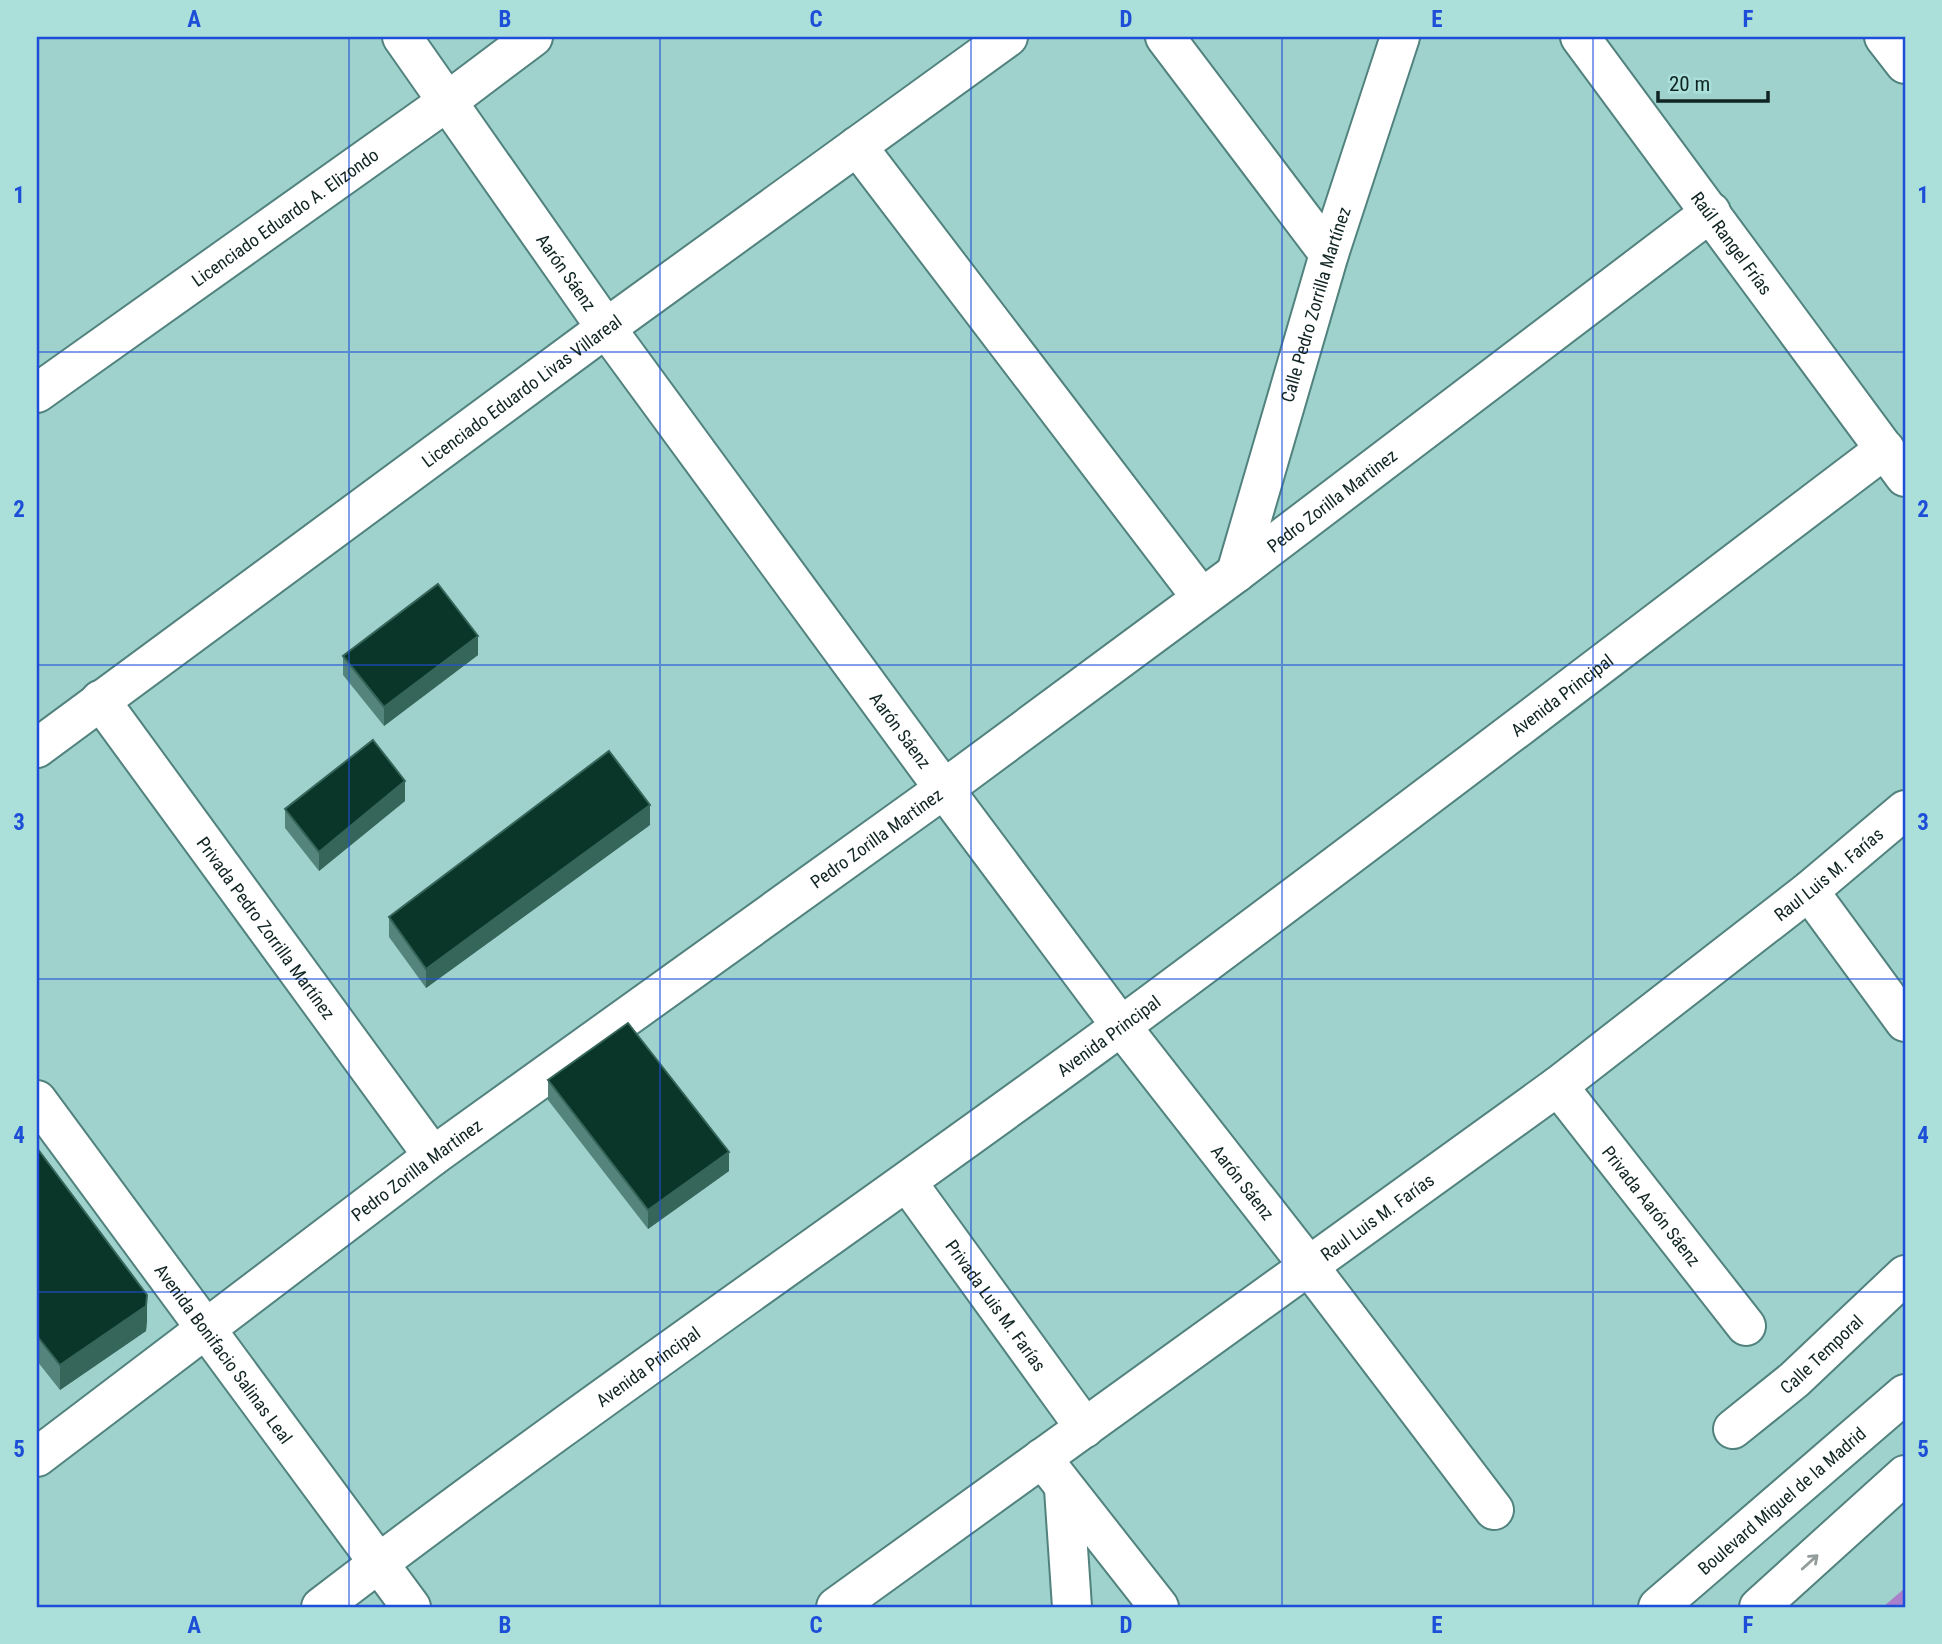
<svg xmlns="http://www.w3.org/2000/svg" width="1942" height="1644" font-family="'Roboto Condensed',sans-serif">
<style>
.green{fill:#a980c9}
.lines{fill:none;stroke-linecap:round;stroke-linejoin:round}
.minor-casing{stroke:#51827e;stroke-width:42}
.highway-casing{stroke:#51827e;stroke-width:42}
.minor{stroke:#fff;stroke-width:38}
.highway{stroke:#fff;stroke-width:38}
.wall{fill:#54847b}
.shaded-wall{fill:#36655a}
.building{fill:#093629;stroke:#36655a;stroke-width:2}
.oneway{stroke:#939d9c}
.grid{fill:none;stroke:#1d4ed8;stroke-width:2;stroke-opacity:0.55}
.labels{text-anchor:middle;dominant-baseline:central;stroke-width:7;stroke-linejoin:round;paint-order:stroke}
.street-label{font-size:18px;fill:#102523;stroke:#abdfda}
.neatline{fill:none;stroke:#1d4ed8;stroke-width:2.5}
.grid-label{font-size:23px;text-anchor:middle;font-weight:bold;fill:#1d4ed8}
</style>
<rect width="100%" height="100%" fill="#9fd2cd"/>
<polygon class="green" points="1905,1588 1905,1607 1883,1607"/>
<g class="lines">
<g class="minor-casing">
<g id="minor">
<path id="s1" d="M402,37L606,328L944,789L1121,1026L1308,1265L1494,1510"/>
<polyline points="1165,37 1329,254"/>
<path id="s2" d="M1580,37L1905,477"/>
<polyline points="1884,37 1905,64"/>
<polyline points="857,146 1201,597"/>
<path id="s3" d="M37,393L448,101L533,37"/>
<path id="s4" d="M1236,573L1329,254L1400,37"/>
<path id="s5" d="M100,700L433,1156"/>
<path id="s6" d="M37,748L606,328L1008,37"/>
<polyline points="1809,891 1905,1022"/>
<path id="s7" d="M1558,1086L1746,1326"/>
<path id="s8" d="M37,1100L411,1607"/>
<path id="s9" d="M907,1182L1085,1428"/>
<path id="s10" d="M1733,1429L1794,1380L1905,1275"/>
<path id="s11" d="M37,1457L433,1156L944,789L1236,573L1711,212"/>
<polyline points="1042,1458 1159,1607"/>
<polyline points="1064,1489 1072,1607"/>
<path id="s12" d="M321,1607C582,1407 855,1222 1120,1027C1377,837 1630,642 1885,449"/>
<path id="s13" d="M836,1607L1558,1086L1809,891L1905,810"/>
</g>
</g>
<g class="highway-casing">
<g id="highway">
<path id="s14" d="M1658,1607L1905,1394"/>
<polyline points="1759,1607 1905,1475"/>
</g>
</g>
<use href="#minor" class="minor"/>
<use href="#highway" class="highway"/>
</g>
<g class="wall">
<polygon points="478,655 384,726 343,675 343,656"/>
<polygon points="405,801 319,871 285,828 285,809"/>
<polygon points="650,825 426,988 389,937 389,917"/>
<polygon points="548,1080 729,1171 648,1229 548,1100"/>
<polygon points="37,1148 147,1320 146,1331 60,1390 37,1361"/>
</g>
<g class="shaded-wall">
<polygon points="478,636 478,655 384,726 384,707"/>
<polygon points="405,781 405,801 319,871 319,852"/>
<polygon points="650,805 650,825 426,988 426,969"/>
<polygon points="729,1152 729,1171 648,1229 648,1210"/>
<polygon points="147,1295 147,1320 146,1331 60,1390 60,1365"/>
</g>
<g class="building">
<polygon points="438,584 478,636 384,707 343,656"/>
<polygon points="373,740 405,781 319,852 285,809"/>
<polygon points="609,751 650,805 426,969 389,917"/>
<polygon points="628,1023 729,1152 648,1210 548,1080"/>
<polygon points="37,1148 147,1295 146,1306 60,1365 37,1336"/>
</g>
<defs><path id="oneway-shaft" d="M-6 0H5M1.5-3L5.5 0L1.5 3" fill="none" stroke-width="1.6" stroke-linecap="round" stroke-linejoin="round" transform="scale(1.75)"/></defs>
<use class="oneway" href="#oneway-shaft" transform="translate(1810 1562) rotate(-42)"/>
<path class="grid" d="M349,37V1607M660,37V1607M971,37V1607M1282,37V1607M1593,37V1607M37,352H1905M37,665H1905M37,979H1905M37,1292H1905"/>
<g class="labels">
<g class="street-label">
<text stroke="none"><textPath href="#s3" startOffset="304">Licenciado Eduardo A. Elizondo</textPath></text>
<text stroke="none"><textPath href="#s2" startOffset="256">Raúl Rangel Frías</textPath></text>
<text stroke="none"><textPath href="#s1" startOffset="287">Aarón Sáenz</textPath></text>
<text stroke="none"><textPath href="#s4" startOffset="280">Calle Pedro Zorrilla Martínez</textPath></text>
<text stroke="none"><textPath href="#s6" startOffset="602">Licenciado Eduardo Livas Villareal</textPath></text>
<text stroke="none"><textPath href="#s11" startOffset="1610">Pedro Zorilla Martinez</textPath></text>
<text stroke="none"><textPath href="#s12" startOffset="1540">Avenida Principal</textPath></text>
<text stroke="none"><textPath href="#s1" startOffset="854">Aarón Sáenz</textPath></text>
<text stroke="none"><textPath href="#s11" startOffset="1043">Pedro Zorilla Martinez</textPath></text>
<text stroke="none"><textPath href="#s13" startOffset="1234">Raul Luis M. Farías</textPath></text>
<text stroke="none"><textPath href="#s5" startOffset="282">Privada Pedro Zorrilla Martínez</textPath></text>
<text stroke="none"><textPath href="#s12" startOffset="973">Avenida Principal</textPath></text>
<text stroke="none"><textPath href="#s11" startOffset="476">Pedro Zorilla Martinez</textPath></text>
<text stroke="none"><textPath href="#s1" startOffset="1421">Aarón Sáenz</textPath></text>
<text stroke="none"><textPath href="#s7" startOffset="152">Privada Aarón Sáenz</textPath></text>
<text stroke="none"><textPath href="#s13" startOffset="667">Raul Luis M. Farías</textPath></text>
<text stroke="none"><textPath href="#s9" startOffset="152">Privada Luis M. Farías</textPath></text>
<text stroke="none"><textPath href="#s8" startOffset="315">Avenida Bonifacio Salinas Leal</textPath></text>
<text stroke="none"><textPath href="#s10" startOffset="116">Calle Temporal</textPath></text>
<text stroke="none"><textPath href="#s12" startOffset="406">Avenida Principal</textPath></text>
<text stroke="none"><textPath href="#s14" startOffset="163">Boulevard Miguel de la Madrid</textPath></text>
</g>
</g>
<rect width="1942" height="1644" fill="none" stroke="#abdfda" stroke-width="77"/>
<path d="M1658 91v10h110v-10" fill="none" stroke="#102523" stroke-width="3.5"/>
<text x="1669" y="91" font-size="21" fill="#102523" stroke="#abdfda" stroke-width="5" paint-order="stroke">20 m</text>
<rect x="38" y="38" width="1866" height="1568" class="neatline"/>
<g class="grid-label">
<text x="194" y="27">A</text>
<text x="505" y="27">B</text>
<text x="816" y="27">C</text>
<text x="1126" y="27">D</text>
<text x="1437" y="27">E</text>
<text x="1748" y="27">F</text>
<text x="19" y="203">1</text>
<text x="1923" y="203">1</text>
<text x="19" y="517">2</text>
<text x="1923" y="517">2</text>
<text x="19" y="830">3</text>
<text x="1923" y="830">3</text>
<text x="19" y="1143">4</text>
<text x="1923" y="1143">4</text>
<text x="19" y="1457">5</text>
<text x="1923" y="1457">5</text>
<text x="194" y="1633">A</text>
<text x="505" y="1633">B</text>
<text x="816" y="1633">C</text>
<text x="1126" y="1633">D</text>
<text x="1437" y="1633">E</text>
<text x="1748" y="1633">F</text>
</g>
</svg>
